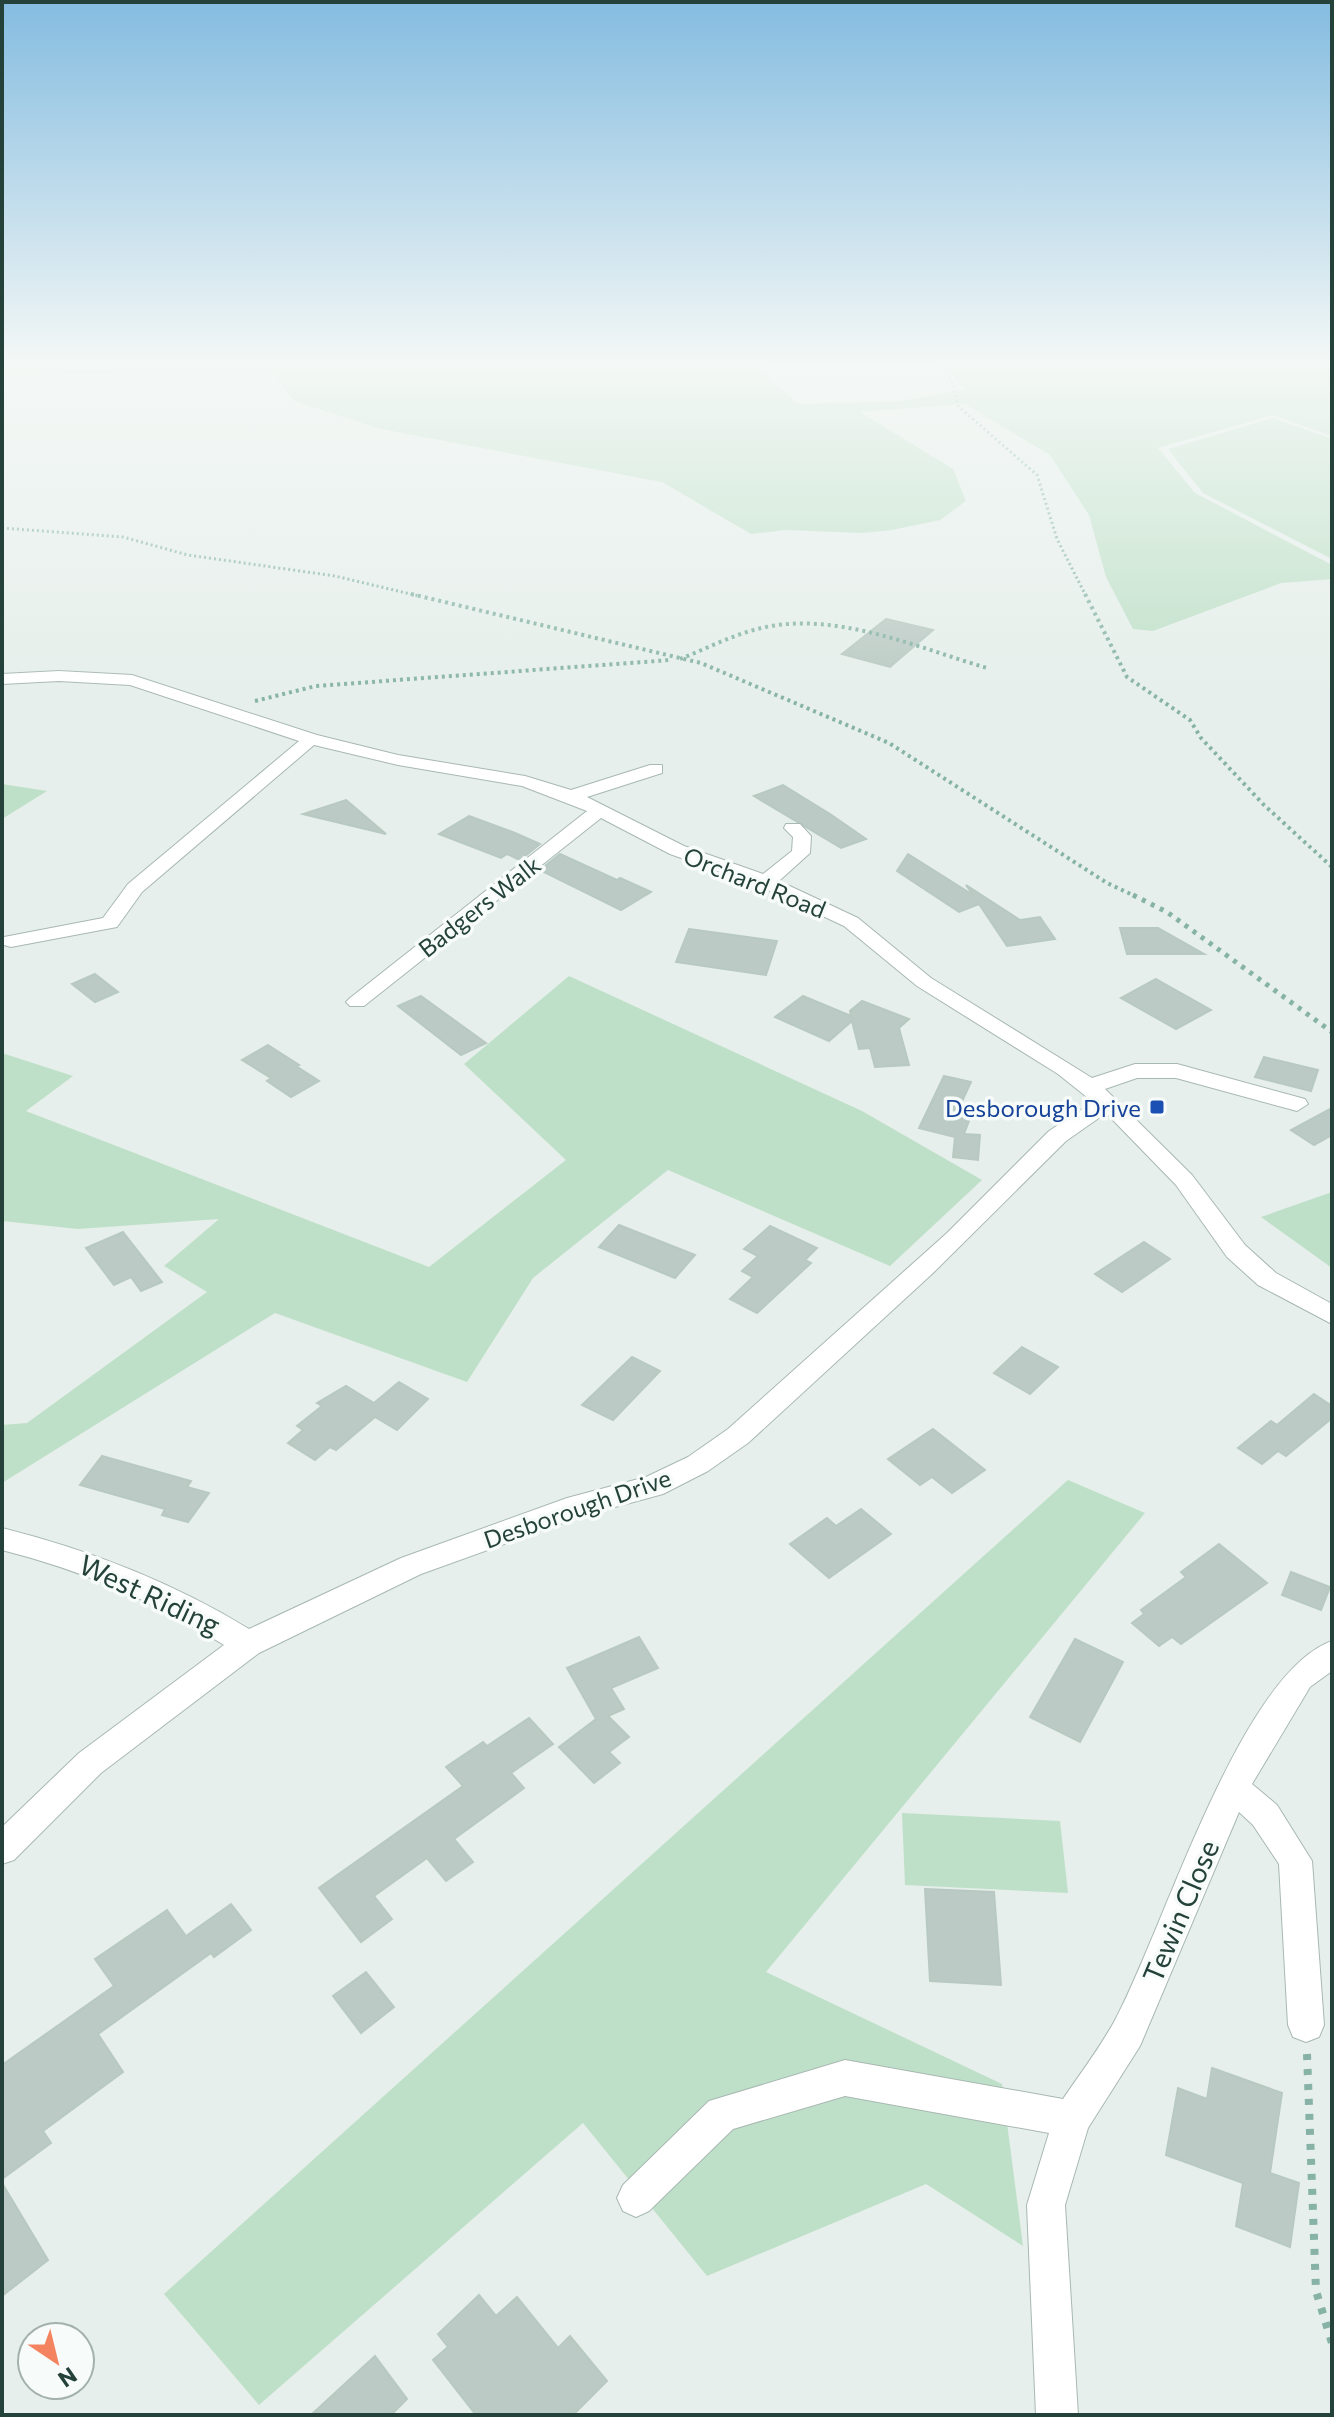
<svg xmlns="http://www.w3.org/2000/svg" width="1334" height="2417" font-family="Commissioner,sans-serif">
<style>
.green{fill:#bfe0c8}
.building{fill:#bbcac4;stroke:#b8c9c2;stroke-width:2}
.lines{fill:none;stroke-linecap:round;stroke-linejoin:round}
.minor-casing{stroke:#a8b8b2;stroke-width:2}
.path-far3{stroke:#86b3a5;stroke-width:3;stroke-dasharray:2 3;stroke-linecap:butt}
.path-far2{stroke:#86b3a5;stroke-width:4;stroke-dasharray:3 4;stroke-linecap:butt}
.path-far1{stroke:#86b3a5;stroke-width:5;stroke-dasharray:4 6;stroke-linecap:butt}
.path{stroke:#86b3a5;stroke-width:8;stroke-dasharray:6 9;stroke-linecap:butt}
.minor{fill:#fff;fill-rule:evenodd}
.transit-dot{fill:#1a4fb4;stroke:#f7fbf9;stroke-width:3}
.labels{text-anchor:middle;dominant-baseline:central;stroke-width:7;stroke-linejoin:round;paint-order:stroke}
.street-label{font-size:24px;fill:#24423a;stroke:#f7fbf9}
.transit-label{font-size:24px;fill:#164399;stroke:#f7fbf9;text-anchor:end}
.near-street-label{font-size:28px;fill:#24423a;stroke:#f7fbf9}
</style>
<rect width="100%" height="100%" fill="#e6efeb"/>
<g class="green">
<polygon points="2,360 746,360 799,404 899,401 965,390 939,360 1332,360 1332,436 1273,415 1158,448 1195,493 1332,565 1332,579 1281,583 1153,631 1133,629 1106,577 1089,515 1050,455 965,404 860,412 953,469 966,501 940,520 892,530 862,533 786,530 751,534 662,482 381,429 294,401 272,372 2,375"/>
<polygon points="1273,418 1332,439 1332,559 1203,493 1168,449"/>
<polygon points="2,784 47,791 2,819"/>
<polygon points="569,976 862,1111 982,1180 890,1266 668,1170 533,1278 467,1382 275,1313 2,1483 2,1425 27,1423 207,1292 164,1266 219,1219 78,1229 2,1221 2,1053 73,1076 26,1111 429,1267 566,1160 464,1064"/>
<polygon points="1332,1192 1332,1268 1261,1217"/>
<polygon points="1068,1480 1145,1513 766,1972 1002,2084 1023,2246 926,2184 707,2276 583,2123 259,2405 164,2294"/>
<polygon points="902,1813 1060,1821 1068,1893 905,1885"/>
</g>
<g class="building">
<polygon points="886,619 933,630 890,667 842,654"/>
<polygon points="783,785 830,814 866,839 841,848 754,796"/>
<polygon points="346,800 386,834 303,814"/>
<polygon points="469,816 515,833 540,844 520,860 507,854 501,858 439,834"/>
<polygon points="560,854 617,880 620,878 651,892 621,910 540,870"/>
<polygon points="908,854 973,895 966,885 1020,920 1040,917 1055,939 1007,946 979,904 959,912 897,871"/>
<polygon points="1120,928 1158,928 1204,954 1127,954"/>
<polygon points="689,929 777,941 766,975 676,962"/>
<polygon points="95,974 118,992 95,1002 72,984"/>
<polygon points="1156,979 1211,1010 1176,1029 1121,998"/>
<polygon points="421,996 461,1025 486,1043 461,1055 398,1006"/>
<polygon points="803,996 851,1016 850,1011 862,1001 909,1019 899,1028 909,1065 875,1067 870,1048 859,1049 852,1021 829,1041 775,1017"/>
<polygon points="268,1045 299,1065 296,1066 319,1081 291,1097 267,1081 271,1078 242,1060"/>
<polygon points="1264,1057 1318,1070 1311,1091 1255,1077"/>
<polygon points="944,1076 971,1082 958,1110 972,1113 964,1134 980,1135 978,1160 953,1157 955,1137 919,1128"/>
<polygon points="1332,1108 1332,1135 1314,1145 1291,1130"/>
<polygon points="619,1225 695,1255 675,1278 599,1247"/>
<polygon points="770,1226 817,1248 805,1260 811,1263 757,1313 730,1299 753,1277 742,1271 758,1256 744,1249"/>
<polygon points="123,1232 162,1282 141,1291 131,1277 114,1285 86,1248"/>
<polygon points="1144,1242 1170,1259 1122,1292 1095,1274"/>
<polygon points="1022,1347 1058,1367 1030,1394 994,1373"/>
<polygon points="632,1357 660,1371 613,1420 582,1405"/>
<polygon points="399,1382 428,1399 397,1430 375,1417 336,1450 330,1447 315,1460 288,1443 303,1430 297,1426 322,1406 317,1403 346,1386 374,1403"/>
<polygon points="1314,1394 1332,1406 1332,1418 1286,1456 1278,1451 1262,1464 1238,1448 1271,1421 1277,1425"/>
<polygon points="933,1429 985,1470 952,1493 932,1477 920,1485 888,1459"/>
<polygon points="102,1456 191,1481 187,1487 209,1493 188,1522 162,1515 165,1509 80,1485"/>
<polygon points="861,1509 891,1534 829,1578 790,1544 827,1518 836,1526"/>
<polygon points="1219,1544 1267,1583 1181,1644 1172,1637 1159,1646 1132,1623 1144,1614 1141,1610 1186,1577 1181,1572"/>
<polygon points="1291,1572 1330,1587 1321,1610 1282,1595"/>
<polygon points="639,1637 658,1668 611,1688 624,1709 608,1716 629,1737 609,1752 620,1763 594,1783 559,1747 596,1719 567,1668"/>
<polygon points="1075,1639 1123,1662 1080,1742 1030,1717"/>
<polygon points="529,1718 553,1744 511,1773 524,1788 454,1839 473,1862 446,1881 427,1858 374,1896 392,1919 361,1942 319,1888 463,1786 446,1767 483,1742 487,1746"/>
<polygon points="925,1889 994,1892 1001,1985 930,1981"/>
<polygon points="231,1904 251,1930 214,1957 211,1953 98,2034 123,2072 43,2131 51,2143 2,2179 2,2065 114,1986 95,1959 167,1910 186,1936"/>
<polygon points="366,1972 394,2007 361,2033 333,1996"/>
<polygon points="1212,2068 1282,2093 1270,2173 1299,2183 1290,2247 1236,2226 1243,2183 1166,2155 1178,2088 1207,2099"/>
<polygon points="2,2183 48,2260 2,2296"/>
<polygon points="479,2295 496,2316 517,2297 558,2348 570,2336 607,2381 573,2415 476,2415 433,2360 448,2347 438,2334"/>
<polygon points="375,2356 407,2399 391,2415 311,2415"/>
</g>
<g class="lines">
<g class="minor-casing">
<g id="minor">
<path d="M59,671L132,675L317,735L398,755L525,776L571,790L650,765H662V773L587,797L684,846L763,874L792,851L793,837L784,828L786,824H800L811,836L810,853L779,881L858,918L931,978L1092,1078L1135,1064H1177L1305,1099L1308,1104L1297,1111L1176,1078H1137L1105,1089L1192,1175L1245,1245L1276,1273L1332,1304V1324L1258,1285L1227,1257L1176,1185L1106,1113L1066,1141L933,1273L748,1443L708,1471L663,1494L582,1516L421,1574L259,1653L101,1773L14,1860L2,1864V1827L79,1753L224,1645C155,1601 81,1570 2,1550V1528C90,1550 172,1582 249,1629L401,1558L567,1498L646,1477L688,1457L728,1429L947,1233L1049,1131L1093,1102L1058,1074L917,986L844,926L759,886L670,854L601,818L364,1006H350L346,1002L350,998L587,811L522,786L398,765L314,745L142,892L117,927L11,947L4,945V937L103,918L128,884L299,741L130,685L59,681L2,684V674Z"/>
<path d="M1332,1641V1671L1310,1687L1252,1784L1277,1805L1312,1861L1324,2025L1319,2037L1306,2042L1293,2037L1288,2025L1279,1864L1253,1825L1239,1812L1140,2046L1088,2128L1065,2205L1078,2415H1036L1027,2205L1049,2133L845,2096L733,2129L649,2211L636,2217L623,2211L617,2198L623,2185L709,2101L845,2060L1063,2099C1080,2074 1099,2049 1114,2022C1162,1935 1239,1674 1332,1641Z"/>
</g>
</g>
<g class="path-far3">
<polyline points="938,360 951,379 958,406 1037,475 1057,539 1086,596"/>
<polyline points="2,528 123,537 188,555 335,576 419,596"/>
</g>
<g class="path-far2">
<polyline points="411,594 701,663 889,743 1107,883 1137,897"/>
<polyline points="1085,594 1127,677 1190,720 1201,738 1264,805 1332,867"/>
<path d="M680,659C708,648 736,633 766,627C838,612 919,648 987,668"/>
<polyline points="255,701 316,686 670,660"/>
</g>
<polyline class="path-far1" points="1133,895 1167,912 1332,1032"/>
<polyline class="path" points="1307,2054 1316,2291 1332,2343"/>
<use href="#minor" class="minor"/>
</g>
<linearGradient id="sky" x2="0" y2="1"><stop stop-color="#84bce0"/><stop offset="0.52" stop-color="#f4f8f6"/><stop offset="1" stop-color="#f4f8f6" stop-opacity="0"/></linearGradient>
<rect width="1334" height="699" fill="url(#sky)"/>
<rect class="transit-dot" x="1149" y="1099" width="16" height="16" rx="4"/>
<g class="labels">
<g class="street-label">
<text transform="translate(755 882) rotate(22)">Orchard Road</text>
<text transform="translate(479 906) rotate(-38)">Badgers Walk</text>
<text transform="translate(577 1508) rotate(-19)">Desborough Drive</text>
</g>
<g class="transit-label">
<text x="1141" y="1107">Desborough Drive</text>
</g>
<g class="near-street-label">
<text transform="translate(150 1594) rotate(25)">West Riding</text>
<text transform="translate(1180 1911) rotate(-67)">Tewin Close</text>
</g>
</g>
<rect width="1334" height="2417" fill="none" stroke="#24423a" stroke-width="8"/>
<g transform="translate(56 2361) rotate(145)"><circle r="38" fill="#f7fbf9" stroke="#a3b1ad" stroke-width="2"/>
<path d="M0-6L14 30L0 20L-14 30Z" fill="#f4845f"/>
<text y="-12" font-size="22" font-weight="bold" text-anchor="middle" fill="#24423a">N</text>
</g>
</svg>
